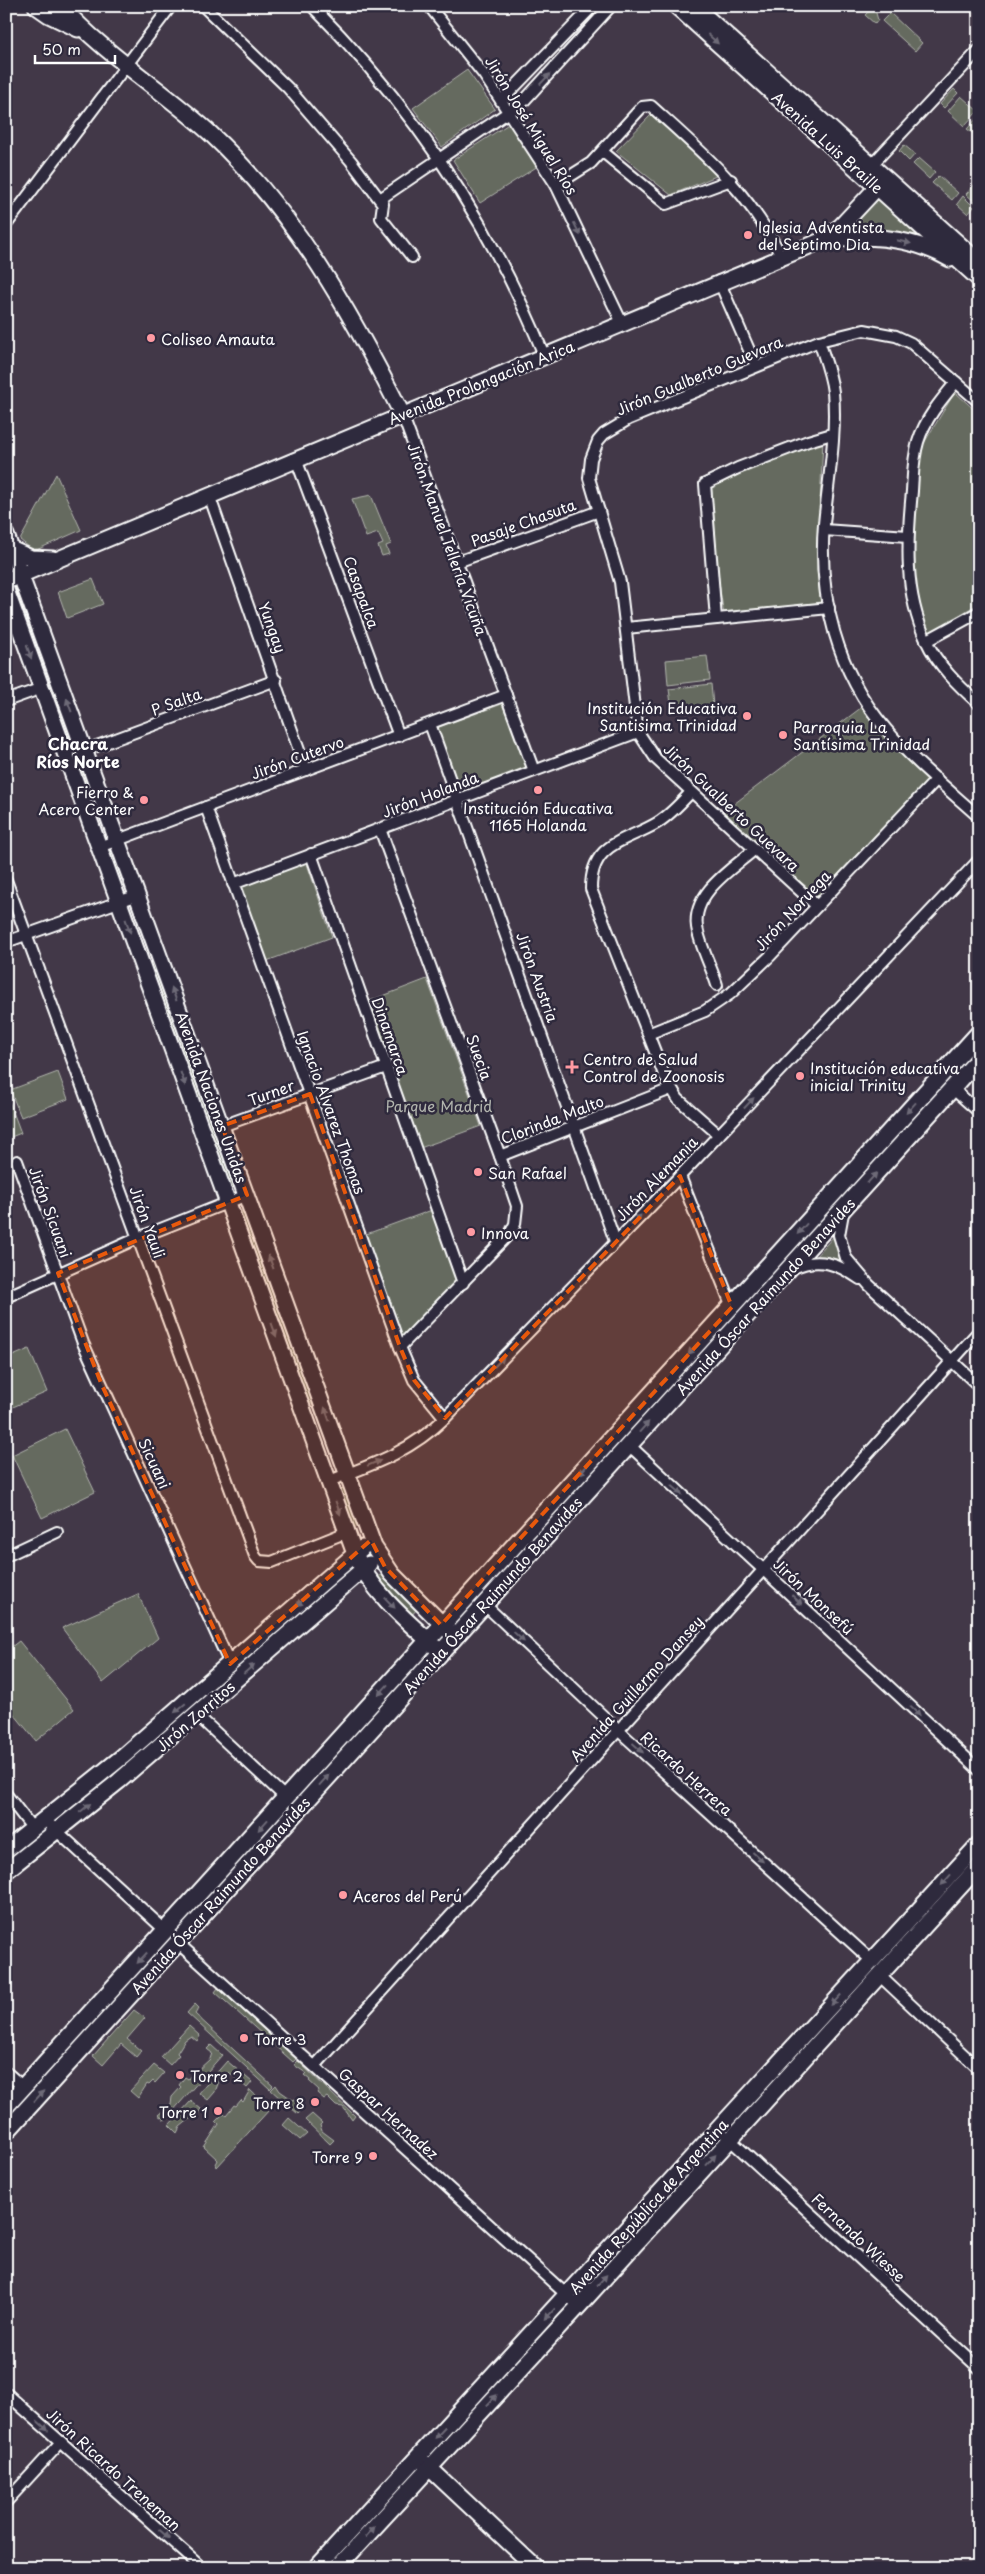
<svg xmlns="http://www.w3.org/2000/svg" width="985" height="2574" font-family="'Playpen Sans',sans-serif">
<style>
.green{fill:#656b5e;stroke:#b2b5ae}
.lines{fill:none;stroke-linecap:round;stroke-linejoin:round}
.street-casing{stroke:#fff;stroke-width:14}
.secondary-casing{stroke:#fff;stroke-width:19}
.primary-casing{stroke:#fff;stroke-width:20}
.street{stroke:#2f2a3d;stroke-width:10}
.secondary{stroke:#2f2a3d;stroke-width:15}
.primary{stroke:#2f2a3d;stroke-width:16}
.oneway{fill:#6d6a77}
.marked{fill:#e8590c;fill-opacity:0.2;stroke:#e8590c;stroke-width:4;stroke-dasharray:10 6;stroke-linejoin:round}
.poi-dot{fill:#ff9aa2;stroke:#2f2a3d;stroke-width:2}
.labels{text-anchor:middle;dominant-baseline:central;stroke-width:5;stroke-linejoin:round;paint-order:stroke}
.street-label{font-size:15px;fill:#fff;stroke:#2f2a3d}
.poi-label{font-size:15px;fill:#fff;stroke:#2f2a3d;text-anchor:start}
.park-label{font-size:15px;fill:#b2b5ae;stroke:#2f2a3d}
.neighbourhood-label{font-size:16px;font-weight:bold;fill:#fff;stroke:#2f2a3d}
</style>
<rect width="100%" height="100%" fill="#423848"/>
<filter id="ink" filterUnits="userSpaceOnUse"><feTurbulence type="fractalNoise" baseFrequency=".02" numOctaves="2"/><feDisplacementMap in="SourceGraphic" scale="10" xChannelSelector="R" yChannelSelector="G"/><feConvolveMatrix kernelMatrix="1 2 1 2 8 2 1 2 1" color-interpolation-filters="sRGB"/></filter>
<g filter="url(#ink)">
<g class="green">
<polygon points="874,6 878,20 875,24 865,15"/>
<polygon points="890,13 922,43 915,51 882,21"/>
<polygon points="467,70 495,109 442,147 413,108"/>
<polygon points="954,89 958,93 944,108 940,104"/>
<polygon points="961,96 978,111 964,126 948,111"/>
<polygon points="651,115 718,173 716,176 671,195 616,151"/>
<polygon points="979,116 979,133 976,136 967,129"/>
<polygon points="510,123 538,166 480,203 453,160"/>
<polygon points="904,145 915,154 909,161 899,151"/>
<polygon points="919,158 935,172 929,179 913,164"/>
<polygon points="939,176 958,193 952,200 932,183"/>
<polygon points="979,180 979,203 977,204 966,194"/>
<polygon points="879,194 924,237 922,239 885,231 845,230"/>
<polygon points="963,196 974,207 968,214 957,204"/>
<polygon points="955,392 979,414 979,603 929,634 917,598 911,519 921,448"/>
<polygon points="823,440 817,569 821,605 724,615 714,552 708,486"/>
<polygon points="56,474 81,530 34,551 20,540"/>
<polygon points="371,495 391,544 386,546 389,554 382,556 378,546 383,544 378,533 366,537 352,499"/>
<polygon points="93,579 103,604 67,618 58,592"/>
<polygon points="13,585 17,586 89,783 85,784 75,767 11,587"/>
<polygon points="707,656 710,680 668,685 666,660"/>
<polygon points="711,684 713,706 672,711 669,689"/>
<polygon points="502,704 530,771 457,797 431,730"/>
<polygon points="862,707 928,780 817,896 722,813"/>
<polygon points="108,849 114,853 123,877 120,880"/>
<polygon points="306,861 332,937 264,962 237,886"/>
<polygon points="144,952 161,978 236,1186 230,1189"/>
<polygon points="427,979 481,1126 420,1148 367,1002"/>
<polygon points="58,1072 68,1099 21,1117 10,1090"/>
<polygon points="6,1093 21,1133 6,1139"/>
<polygon points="432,1210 458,1280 400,1346 361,1236"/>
<polygon points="241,1211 245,1212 331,1453 314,1408 302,1389 239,1216"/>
<polygon points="835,1235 841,1260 815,1257"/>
<polygon points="29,1349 47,1392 6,1410 6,1359"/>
<polygon points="65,1429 95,1492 42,1518 12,1455"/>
<polygon points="343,1488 347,1490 360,1526 352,1528 340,1491"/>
<polygon points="383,1573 416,1610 412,1615 377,1578"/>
<polygon points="138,1594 158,1638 103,1683 62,1628"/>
<polygon points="19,1641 74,1709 36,1741 6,1704 6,1651"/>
<polygon points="218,1988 296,2059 293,2062 215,1992"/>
<polygon points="195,2004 199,2008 195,2014 273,2086 270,2089 187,2013"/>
<polygon points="134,2010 145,2018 127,2039 141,2051 136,2057 121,2044 103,2065 93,2056"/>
<polygon points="189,2026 200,2036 197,2041 191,2036 185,2040 177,2053 179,2055 170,2065 161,2057"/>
<polygon points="211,2045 222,2055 165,2120 158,2115 171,2104 172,2097 181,2087 179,2085 185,2077 188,2079 196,2068 198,2070 210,2059 212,2053 207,2049"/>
<polygon points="227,2061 252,2082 247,2088 229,2072 219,2081 215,2092 208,2100 199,2093"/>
<polygon points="298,2061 355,2116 352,2120 343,2107 336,2106 327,2097 324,2099 317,2093 319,2090 309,2081 310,2080 304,2075 306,2073 294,2065"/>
<polygon points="154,2065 164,2073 155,2083 153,2081 149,2085 147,2084 138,2098 130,2091"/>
<polygon points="276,2085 280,2091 293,2100 295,2099 304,2107 298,2114 271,2090"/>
<polygon points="250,2090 270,2109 217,2167 216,2164 218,2160 204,2147 219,2124 216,2121 223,2114 226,2115 234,2105 236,2106 241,2100 243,2102"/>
<polygon points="191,2101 201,2109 193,2120 191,2118 180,2127 177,2133 169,2125"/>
<polygon points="312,2114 322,2123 320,2125 322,2131 334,2140 330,2144 305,2120"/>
<polygon points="289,2118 307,2134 300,2140 283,2125"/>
</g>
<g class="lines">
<g class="street-casing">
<g id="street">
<polyline points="203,6 288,88 351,161 383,204 381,218 412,257"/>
<path d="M312,6C412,106 491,225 544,355"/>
<polyline points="429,6 484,75 556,185 622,323"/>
<polyline points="501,101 593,6"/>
<polyline points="603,152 666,204 731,180"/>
<polyline points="867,170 979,50"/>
<path d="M556,185L591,163L642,107L651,106C704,154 748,190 781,256"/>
<polyline points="380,199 522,103 611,6"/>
<polyline points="6,225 171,6"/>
<polyline points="719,281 756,366"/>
<path d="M819,341C824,357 831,374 833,392C837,435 828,481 824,524C818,597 837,672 886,729C913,761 948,789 979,817"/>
<path d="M956,382C941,400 925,419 918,442C913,458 913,475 912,491C907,542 904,592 926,640C937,665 959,686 979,704"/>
<polyline points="402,414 534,771"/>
<polyline points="296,459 399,736"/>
<polyline points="209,495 306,770"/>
<polyline points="824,530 908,536"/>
<polyline points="457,562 599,511"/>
<polyline points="716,619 705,484 738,468 808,441 832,434"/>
<polyline points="626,628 829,608"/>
<polyline points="926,641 979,612"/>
<polyline points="6,701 42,688"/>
<polyline points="430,724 615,1241"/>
<polyline points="86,750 276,680"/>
<path d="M691,792C681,803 670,815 657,823C625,842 591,842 591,889L665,1077L678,1099L719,1135"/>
<polyline points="206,807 400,1347 414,1380 445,1418"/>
<polyline points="380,829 500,1156 517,1206 515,1224 511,1232 400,1347"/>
<polyline points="99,847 506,695"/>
<polyline points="311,854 463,1283"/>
<polyline points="6,880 255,1556 259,1561 272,1562 347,1532"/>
<polyline points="233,884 638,732"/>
<polyline points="817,906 656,759 638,732 620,582 589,478 591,459 598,441 604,434 629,419 819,341 864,330 896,336 911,343 979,402"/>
<polyline points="6,942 138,895"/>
<path d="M717,985C711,966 700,946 697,927C692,893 732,869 754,850"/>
<polyline points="648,1034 705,1011 730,994 770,956 937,779"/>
<polyline points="952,1088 979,1112"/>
<polyline points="222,1126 386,1067"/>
<polyline points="500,1156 671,1089"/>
<polyline points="17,1161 83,1343 230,1664"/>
<polyline points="680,1176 732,1307"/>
<polyline points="843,1213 839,1235 846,1258 869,1285 979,1386"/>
<path d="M793,1268C819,1256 838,1264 860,1279"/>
<polyline points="6,1297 138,1238 247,1195"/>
<polyline points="629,1445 979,1770"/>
<path d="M329,1481C374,1464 410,1452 445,1418L680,1176L979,860"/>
<polyline points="6,1556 57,1532"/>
<polyline points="484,1604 618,1730 872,1961"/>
<polyline points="197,1715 287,1799"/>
<polyline points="6,1794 33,1829"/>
<polyline points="45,1820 166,1931"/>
<polyline points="178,1943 579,2306"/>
<polyline points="879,1975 979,2069"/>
<polyline points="315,2066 979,1331"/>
<polyline points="6,2072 23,2087"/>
<polyline points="726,2136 979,2368"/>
<polyline points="6,2393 202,2568"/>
<polyline points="6,2502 61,2442"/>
</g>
</g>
<g class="secondary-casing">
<g id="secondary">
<polyline points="36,6 49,15 78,29"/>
<path d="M61,6C105,55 162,89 211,134C296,214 350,311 402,414"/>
<polyline points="676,6 979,279"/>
<polyline points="694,6 979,262"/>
<path d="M825,240C867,234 912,237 950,259"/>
<polyline points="6,535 374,1547 392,1574 454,1636"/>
<polyline points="13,550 31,558 53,559"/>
<polyline points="6,581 821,241 841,226 885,179"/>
<path d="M6,590L355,1554C372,1593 409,1623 440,1651"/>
<polyline points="6,1850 122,1757 362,1548"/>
<polyline points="6,1871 119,1781 369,1564"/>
<polyline points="422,2461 536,2568"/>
<polyline points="316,2568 979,1844"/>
<polyline points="337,2568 579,2306 979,1866"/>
</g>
</g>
<g class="primary-casing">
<g id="primary">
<polyline points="6,2106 979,1033"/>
<polyline points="6,2132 979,1059"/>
</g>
</g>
<use href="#street" class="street"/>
<use href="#secondary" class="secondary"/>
<use href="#primary" class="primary"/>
</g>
<defs><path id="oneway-solid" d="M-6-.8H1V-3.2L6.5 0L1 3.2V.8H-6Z" transform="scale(1.25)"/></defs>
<g class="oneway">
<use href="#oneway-solid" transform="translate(713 39) rotate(42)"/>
<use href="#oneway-solid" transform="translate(545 79) rotate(-47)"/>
<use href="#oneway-solid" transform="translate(577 229) rotate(64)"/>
<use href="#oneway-solid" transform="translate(904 242) rotate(13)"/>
<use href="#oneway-solid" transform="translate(29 652) rotate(70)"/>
<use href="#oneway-solid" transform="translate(69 705) rotate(-110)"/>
<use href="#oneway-solid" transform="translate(128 926) rotate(70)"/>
<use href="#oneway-solid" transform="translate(174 994) rotate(-110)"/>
<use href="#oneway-solid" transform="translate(183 1079) rotate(70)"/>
<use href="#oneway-solid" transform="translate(749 1103) rotate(-47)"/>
<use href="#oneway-solid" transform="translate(911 1108) rotate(132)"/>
<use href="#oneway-solid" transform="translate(872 1178) rotate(-48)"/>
<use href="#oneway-solid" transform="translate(636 1220) rotate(-45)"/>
<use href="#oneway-solid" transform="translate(802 1229) rotate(132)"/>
<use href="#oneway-solid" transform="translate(271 1262) rotate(-110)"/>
<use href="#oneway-solid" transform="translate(274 1330) rotate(70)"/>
<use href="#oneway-solid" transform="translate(693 1349) rotate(132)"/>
<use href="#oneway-solid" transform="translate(499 1362) rotate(-46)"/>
<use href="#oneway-solid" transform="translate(327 1414) rotate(-110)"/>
<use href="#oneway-solid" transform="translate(644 1427) rotate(-48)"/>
<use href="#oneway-solid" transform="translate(374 1463) rotate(-22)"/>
<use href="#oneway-solid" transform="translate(584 1469) rotate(132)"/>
<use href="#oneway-solid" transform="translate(677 1490) rotate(42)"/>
<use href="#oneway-solid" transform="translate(338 1508) rotate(70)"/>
<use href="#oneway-solid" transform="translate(797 1600) rotate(43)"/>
<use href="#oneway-solid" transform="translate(302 1601) rotate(138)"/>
<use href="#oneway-solid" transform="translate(390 1603) rotate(46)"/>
<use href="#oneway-solid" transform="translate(519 1637) rotate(43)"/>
<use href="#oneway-solid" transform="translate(249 1669) rotate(-41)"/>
<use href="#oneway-solid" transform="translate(383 1690) rotate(132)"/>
<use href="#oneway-solid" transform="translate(180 1708) rotate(140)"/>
<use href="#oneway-solid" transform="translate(915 1711) rotate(43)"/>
<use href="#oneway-solid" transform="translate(638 1748) rotate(42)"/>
<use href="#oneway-solid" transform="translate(324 1780) rotate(-48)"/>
<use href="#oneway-solid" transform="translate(85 1808) rotate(-39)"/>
<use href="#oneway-solid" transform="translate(263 1825) rotate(132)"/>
<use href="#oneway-solid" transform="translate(758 1857) rotate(42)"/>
<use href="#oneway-solid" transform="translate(946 1880) rotate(132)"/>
<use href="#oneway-solid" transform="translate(142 1958) rotate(133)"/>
<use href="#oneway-solid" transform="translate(836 2000) rotate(133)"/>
<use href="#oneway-solid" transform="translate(39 2096) rotate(-48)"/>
<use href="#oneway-solid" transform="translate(711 2160) rotate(-48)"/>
<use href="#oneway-solid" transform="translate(602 2280) rotate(-48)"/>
<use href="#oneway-solid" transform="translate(550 2314) rotate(132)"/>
<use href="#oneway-solid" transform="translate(492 2400) rotate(-47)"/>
<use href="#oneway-solid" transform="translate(43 2426) rotate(42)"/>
<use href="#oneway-solid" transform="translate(440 2433) rotate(133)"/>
<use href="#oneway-solid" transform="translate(370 2532) rotate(-47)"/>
<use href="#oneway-solid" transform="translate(164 2534) rotate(42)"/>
</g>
</g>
<path class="marked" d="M310,1094L400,1347L414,1380L445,1418L680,1176L732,1307L441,1625L385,1567L371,1540L230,1664L101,1383L58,1273L247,1195L222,1126Z"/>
<g class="poi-dot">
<circle cx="748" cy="235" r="5"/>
<circle cx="151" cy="338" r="5"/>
<circle cx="747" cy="716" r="5"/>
<circle cx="783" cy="735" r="5"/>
<circle cx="538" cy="790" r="5"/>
<circle cx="144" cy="800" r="5"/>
<path d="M569.5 1059.5h5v5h5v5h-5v5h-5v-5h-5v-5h5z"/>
<circle cx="800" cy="1076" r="5"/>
<circle cx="478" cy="1172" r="5"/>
<circle cx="471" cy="1232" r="5"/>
<circle cx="343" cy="1895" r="5"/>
<circle cx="244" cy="2038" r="5"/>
<circle cx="180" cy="2075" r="5"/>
<circle cx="315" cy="2102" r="5"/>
<circle cx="218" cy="2111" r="5"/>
<circle cx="373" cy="2156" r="5"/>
</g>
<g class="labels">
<g class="street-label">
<text transform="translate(532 125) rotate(58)">Jirón José Miguel Ríos</text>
<text transform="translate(828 142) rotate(42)">Avenida Luis Braille</text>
<text transform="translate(699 375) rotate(-23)">Jirón Gualberto Guevara</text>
<text transform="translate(481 382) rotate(-22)">Avenida Prolongación Arica</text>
<text transform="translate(523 522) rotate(-20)">Pasaje Chasuta</text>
<text transform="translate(448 539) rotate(70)">Jirón Manuel Tellería Vicuña</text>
<text transform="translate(362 592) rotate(70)">Casapalca</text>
<text transform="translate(273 627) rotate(70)">Yungay</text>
<text transform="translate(176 701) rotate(-20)">P Salta</text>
<text transform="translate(297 757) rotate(-20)">Jirón Cutervo</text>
<text transform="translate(430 794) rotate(-21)">Jirón Holanda</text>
<text transform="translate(732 807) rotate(43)">Jirón Gualberto Guevara</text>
<text transform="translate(792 910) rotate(-47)">Jirón Noruega</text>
<text transform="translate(538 977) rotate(70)">Jirón Austria</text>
<text transform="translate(391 1036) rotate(71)">Dinamarca</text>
<text transform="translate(480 1057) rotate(70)">Suecia</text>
<text transform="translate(271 1092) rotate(-20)">Turner</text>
<text transform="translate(212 1097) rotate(70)">Avenida Naciones Unidas</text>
<text transform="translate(332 1112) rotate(70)">Ignacio Alvarez Thomas</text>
<text transform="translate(552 1119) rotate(-21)">Clorinda Malto</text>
<text transform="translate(656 1178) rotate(-46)">Jirón Alemania</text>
<text transform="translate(51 1212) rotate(70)">Jirón Sicuani</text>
<text transform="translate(148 1222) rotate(70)">Jirón Yauli</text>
<text transform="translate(765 1296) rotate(-48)">Avenida Óscar Raimundo Benavides</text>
<text transform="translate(155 1463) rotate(65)">Sicuani</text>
<text transform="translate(492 1595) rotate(-48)">Avenida Óscar Raimundo Benavides</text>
<text transform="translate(814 1596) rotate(43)">Jirón Monsefú</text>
<text transform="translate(636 1688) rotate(-48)">Avenida Guillermo Dansey</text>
<text transform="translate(195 1716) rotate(-41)">Jirón Zorritos</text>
<text transform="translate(687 1773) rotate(42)">Ricardo Herrera</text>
<text transform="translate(220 1895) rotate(-48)">Avenida Óscar Raimundo Benavides</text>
<text transform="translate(389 2113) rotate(42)">Gaspar Hernadez</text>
<text transform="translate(648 2206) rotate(-48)">Avenida República de Argentina</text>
<text transform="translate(859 2237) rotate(43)">Fernando Wiesse</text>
<text transform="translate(114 2469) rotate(42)">Jirón Ricardo Treneman</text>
</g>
<g class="poi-label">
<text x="758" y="226">Iglesia Adventista<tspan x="758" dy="17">del Septimo Dia</tspan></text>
<text x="161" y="338">Coliseo Amauta</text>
<text x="737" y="707" text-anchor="end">Institución Educativa<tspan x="737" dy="17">Santisima Trinidad</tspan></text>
<text x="793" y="726">Parroquia La<tspan x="793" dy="17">Santísima Trinidad</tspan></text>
<text x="134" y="791" text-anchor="end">Fierro &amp;<tspan x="134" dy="17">Acero Center</tspan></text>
<text x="538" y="807" text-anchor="middle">Institución Educativa<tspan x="538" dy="17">1165 Holanda</tspan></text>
<text x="583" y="1058">Centro de Salud<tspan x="583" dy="17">Control de Zoonosis</tspan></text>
<text x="810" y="1067">Institución educativa<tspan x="810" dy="17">inicial Trinity</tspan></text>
<text x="488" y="1172">San Rafael</text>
<text x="481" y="1232">Innova</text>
<text x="353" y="1895">Aceros del Perú</text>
<text x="254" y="2038">Torre 3</text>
<text x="190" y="2075">Torre 2</text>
<text x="305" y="2102" text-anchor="end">Torre 8</text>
<text x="208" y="2111" text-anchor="end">Torre 1</text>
<text x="363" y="2156" text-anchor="end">Torre 9</text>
</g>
<g class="park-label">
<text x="439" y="1105">Parque Madrid</text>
</g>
<g class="neighbourhood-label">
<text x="78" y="743">Chacra<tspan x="78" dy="18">Ríos Norte</tspan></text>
</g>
</g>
<rect width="985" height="2574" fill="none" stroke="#2f2a3d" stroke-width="25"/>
<rect x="12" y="12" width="960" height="2549" fill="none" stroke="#fff" stroke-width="2" filter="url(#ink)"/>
<path d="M35 55v8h80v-8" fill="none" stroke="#ffffff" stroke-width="2.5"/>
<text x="42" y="55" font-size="15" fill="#ffffff" stroke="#2f2a3d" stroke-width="4" paint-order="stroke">50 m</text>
</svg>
